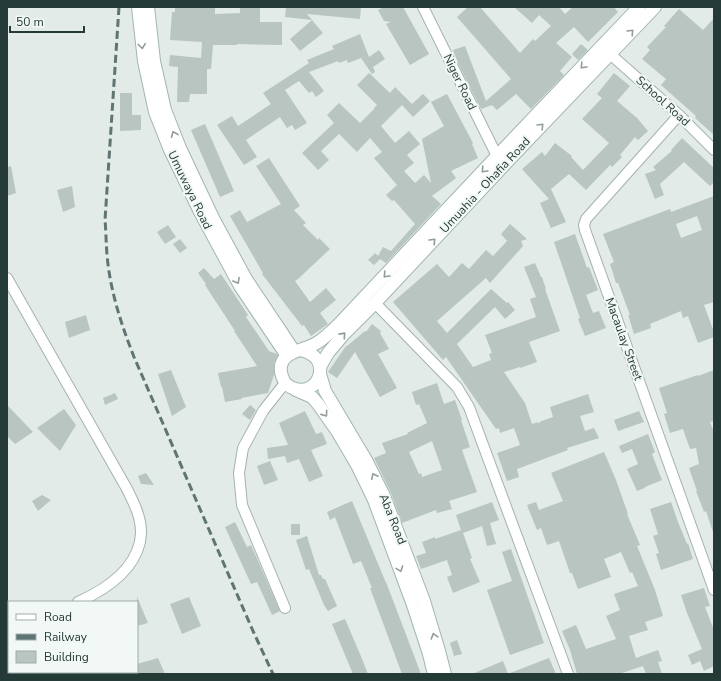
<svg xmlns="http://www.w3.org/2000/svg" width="721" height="681" font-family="'Nunito Sans',sans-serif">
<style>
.building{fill:#b8c5c1;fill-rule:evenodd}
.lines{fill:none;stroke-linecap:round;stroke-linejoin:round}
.street-casing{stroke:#a5b2af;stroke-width:12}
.secondary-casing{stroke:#a2b5b1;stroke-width:14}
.street{stroke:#fff;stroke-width:10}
.secondary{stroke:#fff;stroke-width:12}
.rail{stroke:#5e7573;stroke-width:3;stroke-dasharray:8 4;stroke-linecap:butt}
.oneway{stroke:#929c9b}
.labels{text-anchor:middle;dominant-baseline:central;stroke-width:4;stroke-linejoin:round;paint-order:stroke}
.street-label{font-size:12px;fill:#243a37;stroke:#f2f8f6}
</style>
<rect width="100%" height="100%" fill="#e2ebe8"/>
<g class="building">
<polygon points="175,7 215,7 215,14 240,13 240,7 260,7 260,22 282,22 282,45 237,44 237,45 213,45 211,69 207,69 207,94 190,94 189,102 177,102 178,67 169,66 170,55 201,58 202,42 170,40 172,12 175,12"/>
<polygon points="286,7 361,7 360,19 307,14 312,20 285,17"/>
<polygon points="384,7 403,7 429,54 410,65 386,24 391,22 384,21 378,10"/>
<polygon points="468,7 480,7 520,53 533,39 535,41 551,26 539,15 532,23 514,7 559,7 565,14 573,7 614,7 618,12 588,42 574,27 556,43 572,57 560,71 564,75 531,109 516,94 497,110 492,105 481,109 459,65 453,50 465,46 486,101 511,79 457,17"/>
<polygon points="679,9 703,30 714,18 714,135 695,118 696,116 661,85 666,79 642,59 650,50 647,47 666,27 664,26"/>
<polygon points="312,20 323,33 300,51 290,39"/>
<polygon points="360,34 369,57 379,50 385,59 373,67 375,72 372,74 361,58 348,63 347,60 339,63 338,61 309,72 324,91 316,97 312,91 309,93 299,81 285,90 307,123 295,130 292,125 287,128 280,117 246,140 257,157 244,165 217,125 232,116 238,126 271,104 263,93 309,63 307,60 334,49 332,46"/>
<polygon points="581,44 588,50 578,60 572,54"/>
<polygon points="369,73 390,93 395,87 412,104 423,94 430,101 413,117 402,105 381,126 395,143 409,131 420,144 407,155 414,163 404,171 415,183 424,175 431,183 422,139 444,126 431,102 447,94 473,143 472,144 478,158 451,171 456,178 432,196 441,204 386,263 380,259 374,265 368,260 375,253 378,256 383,247 391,251 415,224 394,200 392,201 386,195 397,185 374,158 382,152 370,138 357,152 339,134 321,151 329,160 318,170 302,153 334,123 327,115 339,103 360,123 374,109 374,108 377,105 357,85"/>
<polygon points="614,73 630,86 617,101 637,118 648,131 638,140 635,137 620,155 622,157 612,167 610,165 586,190 569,174 551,189 566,222 551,228 540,203 549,199 522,169 542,152 545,156 555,143 572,156 571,157 583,170 609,143 582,119 602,98 597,94"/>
<polygon points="120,93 132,93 132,115 141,115 141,130 120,131"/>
<polygon points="205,124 234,191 220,197 191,130"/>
<polygon points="682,138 714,168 714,182 710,186 684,162 660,184 664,195 655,199 645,174 656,170 653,167 672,151 671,150"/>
<polygon points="269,158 300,206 294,210 306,223 303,225 318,240 319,238 330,249 298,279 295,281 310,302 326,288 336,300 320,313 328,324 311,336 304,325 302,326 262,274 263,273 230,216 240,210 247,222 281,204 256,166"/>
<polygon points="11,166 16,193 7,196 7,167"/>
<polygon points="72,186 75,207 63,212 57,190"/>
<path d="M714,196V302L704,305L714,332V337L698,343L688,316L683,318L681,311L650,324L651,328L634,334L628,315H630L618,283H616L610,264L614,262L603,234L670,209L671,212ZM697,216L702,230L681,238L676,224Z"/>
<polygon points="510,224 527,239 521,241 523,246 490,283 486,278 437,321 447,333 491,289 507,303 508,302 515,310 505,319 495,307 457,344 473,367 491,360 489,354 492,353 485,335 536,317 530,299 536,297 524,267 535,263 541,277 542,277 546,289 545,289 560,331 529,342 537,362 520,368 520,367 504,372 525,403 532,424 538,422 538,423 540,423 539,422 553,417 550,407 588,394 594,412 580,416 585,431 594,428 599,438 567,448 568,450 517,469 519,477 507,481 497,453 520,445 514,428 500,433 499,428 496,429 446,357 443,360 393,302 437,264 449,277 462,263 469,269 486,250 493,256 507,241 501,234"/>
<polygon points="168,225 176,237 165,244 157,232"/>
<polygon points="575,234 587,268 589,267 598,290 586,295 593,313 599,311 606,328 585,336 578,319 580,318 554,242"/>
<polygon points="180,239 187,248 180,253 173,244"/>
<polygon points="204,268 214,279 221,274 248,315 246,317 269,351 277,354 278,355 274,363 274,375 268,393 241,398 242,399 225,402 222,387 221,387 218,373 257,366 234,331 235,331 205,285 206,284 198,273"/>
<polygon points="86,315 90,330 69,338 65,322"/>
<polygon points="372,324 381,331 380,333 389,349 378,354 397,388 380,397 355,352 337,378 328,372 346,346 347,346 365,331 366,332"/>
<polygon points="171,370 186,407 172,416 158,374"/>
<polygon points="714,370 714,421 710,422 714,432 714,532 713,532 706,511 704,512 696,491 697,491 689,468 699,464 696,448 690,449 683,429 670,433 664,414 667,413 659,388 698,375 698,376"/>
<path d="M437,383L444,404L455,400L462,420H461L470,447L462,450L477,492L449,501L452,509L437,513L436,510L402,523L391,493L374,458L386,453L382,443L408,434L407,433L427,423L419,404L416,405L412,392ZM432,441L442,470L422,477L421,473L419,474L409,452Z"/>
<polygon points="115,393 118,399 105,405 103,398"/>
<polygon points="7,405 33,432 15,444 7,436"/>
<polygon points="250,405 256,410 250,420 242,414"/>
<polygon points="64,409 76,425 60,451 37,428"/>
<polygon points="305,411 316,434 322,432 327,444 311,450 323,476 309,482 299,459 287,463 285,456 268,459 267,448 288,445 279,423"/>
<polygon points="639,411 644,422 618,431 614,420"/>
<polygon points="648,434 655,452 652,454 662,480 645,487 645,488 637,491 627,469 638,464 632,449 622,453 619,446"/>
<polygon points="604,452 616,480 628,514 627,514 640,545 637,546 655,590 663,616 645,622 648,630 629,636 636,658 658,650 662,661 658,662 662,674 646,674 643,666 619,674 577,674 570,650 562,631 576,625 586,649 616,639 606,616 620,610 614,594 638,586 632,572 630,573 621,552 604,559 611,577 578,589 572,573 570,573 559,541 547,545 541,528 537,530 527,505 536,502 539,510 563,501 551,473"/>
<polygon points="270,461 278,480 264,485 257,466"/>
<polygon points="146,473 154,485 141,484 138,476"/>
<polygon points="42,495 51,500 38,511 32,501"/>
<polygon points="352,501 386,583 386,582 421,674 402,674 370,588 372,588 361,561 353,564 335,517 330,520 327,512"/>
<polygon points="492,502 499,520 490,523 496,544 487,546 482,526 463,533 472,558 470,559 480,582 453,593 447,577 452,575 447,560 421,569 416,556 426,553 422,542 435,537 435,539 461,530 456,515"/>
<polygon points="671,502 678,522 687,544 688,543 693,559 661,570 656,554 659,553 653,536 658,534 650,509"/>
<polygon points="235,522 247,547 251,545 280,611 272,615 257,582 251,584 225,527"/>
<rect x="291" y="524" width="9" height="11"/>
<polygon points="307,536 319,575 321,575 323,579 325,579 337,606 328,611 324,605 309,569 306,570 296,540"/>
<polygon points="511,549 544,643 510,655 487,590 512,581 502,552"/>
<polygon points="704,588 710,606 705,607 714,630 714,666 704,671 700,661 692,665 688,655 702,649 687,613 681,595"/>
<polygon points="137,597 148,623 137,626"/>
<polygon points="189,597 201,626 182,634 170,604"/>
<polygon points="345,619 360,654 368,674 353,674 332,624"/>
<polygon points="457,640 462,654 454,656 450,643"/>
<polygon points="158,658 165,674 137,674 137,664"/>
<polygon points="549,658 556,674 511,674 510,673"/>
<polygon points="503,661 508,674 472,674"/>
</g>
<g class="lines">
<g class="street-casing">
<g id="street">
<polyline points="423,7 497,156"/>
<polyline points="610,54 679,115 714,150"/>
<polyline points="679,115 586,219 584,225 585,230 714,590"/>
<path d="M7,278L127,489C134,503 141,517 141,532C141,536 140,539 140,542C133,572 105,590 78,602"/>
<polyline points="375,303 457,387 469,407 568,674"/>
<polyline points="285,383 263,411 243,448 239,473 242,505 285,608"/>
<polyline points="7,633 9,632"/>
</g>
</g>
<g class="secondary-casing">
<g id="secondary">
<polyline points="138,7 144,61 155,112 170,150 200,212 240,286 287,356"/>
<polyline points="148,7 154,61 165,110 180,148 213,218 246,279 294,351"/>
<path d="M300,350C335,356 319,399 293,388C286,386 282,379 281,372C278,352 302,351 315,344C324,339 332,331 339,324L497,156L639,7"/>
<polyline points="320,367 328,353 344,334 375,303 507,162 655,7"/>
<polyline points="320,374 325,391 366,460 384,496 424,601 439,651 445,674"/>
<polyline points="296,390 312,397 318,404 337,431 357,465 374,500 413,605 429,654 434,674"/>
</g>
</g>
<use href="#street" class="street"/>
<use href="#secondary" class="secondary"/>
<path class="rail" d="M119,7L105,220C106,231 106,243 107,255C110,290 121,324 134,357L253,631L273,674"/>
</g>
<defs><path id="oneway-chevron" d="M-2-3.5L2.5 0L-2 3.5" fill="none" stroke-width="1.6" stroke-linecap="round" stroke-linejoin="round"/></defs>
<g class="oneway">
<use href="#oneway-chevron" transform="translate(631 32) rotate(-46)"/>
<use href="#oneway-chevron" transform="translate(142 46) rotate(83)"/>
<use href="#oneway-chevron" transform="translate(583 66) rotate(133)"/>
<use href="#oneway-chevron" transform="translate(541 126) rotate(-46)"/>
<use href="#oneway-chevron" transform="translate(174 134) rotate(-112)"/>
<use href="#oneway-chevron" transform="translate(484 170) rotate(133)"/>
<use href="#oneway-chevron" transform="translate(433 241) rotate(-47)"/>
<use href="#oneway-chevron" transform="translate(386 275) rotate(133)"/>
<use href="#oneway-chevron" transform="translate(237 281) rotate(61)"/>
<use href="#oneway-chevron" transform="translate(343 335) rotate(-48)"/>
<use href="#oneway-chevron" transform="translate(325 414) rotate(55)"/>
<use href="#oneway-chevron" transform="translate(374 476) rotate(-116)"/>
<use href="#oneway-chevron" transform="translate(400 569) rotate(70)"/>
<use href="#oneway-chevron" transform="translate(434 636) rotate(-107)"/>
</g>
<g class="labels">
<g class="street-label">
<text transform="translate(460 82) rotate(64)">Niger Road</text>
<text transform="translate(663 101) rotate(42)">School Road</text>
<text transform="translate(485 185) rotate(-47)">Umuahia - Ohafia Road</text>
<text transform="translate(190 190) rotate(64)">Umuwaya Road</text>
<text transform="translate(624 339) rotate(70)">Macaulay Street</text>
<text transform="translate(393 519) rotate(68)">Aba Road</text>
</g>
</g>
<rect width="721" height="681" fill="none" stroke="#243a37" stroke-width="16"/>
<rect x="8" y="601" width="130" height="72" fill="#f2f8f6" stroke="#a0acaa"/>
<rect x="16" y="614" width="20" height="6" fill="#ffffff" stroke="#a0acaa"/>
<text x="44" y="621" font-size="12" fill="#243a37">Road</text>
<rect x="16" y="634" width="20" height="6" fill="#5e7573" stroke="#a0acaa"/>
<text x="44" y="641" font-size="12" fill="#243a37">Railway</text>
<rect x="16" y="651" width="20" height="12" fill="#b8c5c1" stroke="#a0acaa"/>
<text x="44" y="661" font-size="12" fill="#243a37">Building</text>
<path d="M10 26v6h74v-6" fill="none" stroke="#243a37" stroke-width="2"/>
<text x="16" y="26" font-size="12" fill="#243a37" stroke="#f2f8f6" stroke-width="3" paint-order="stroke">50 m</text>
</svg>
